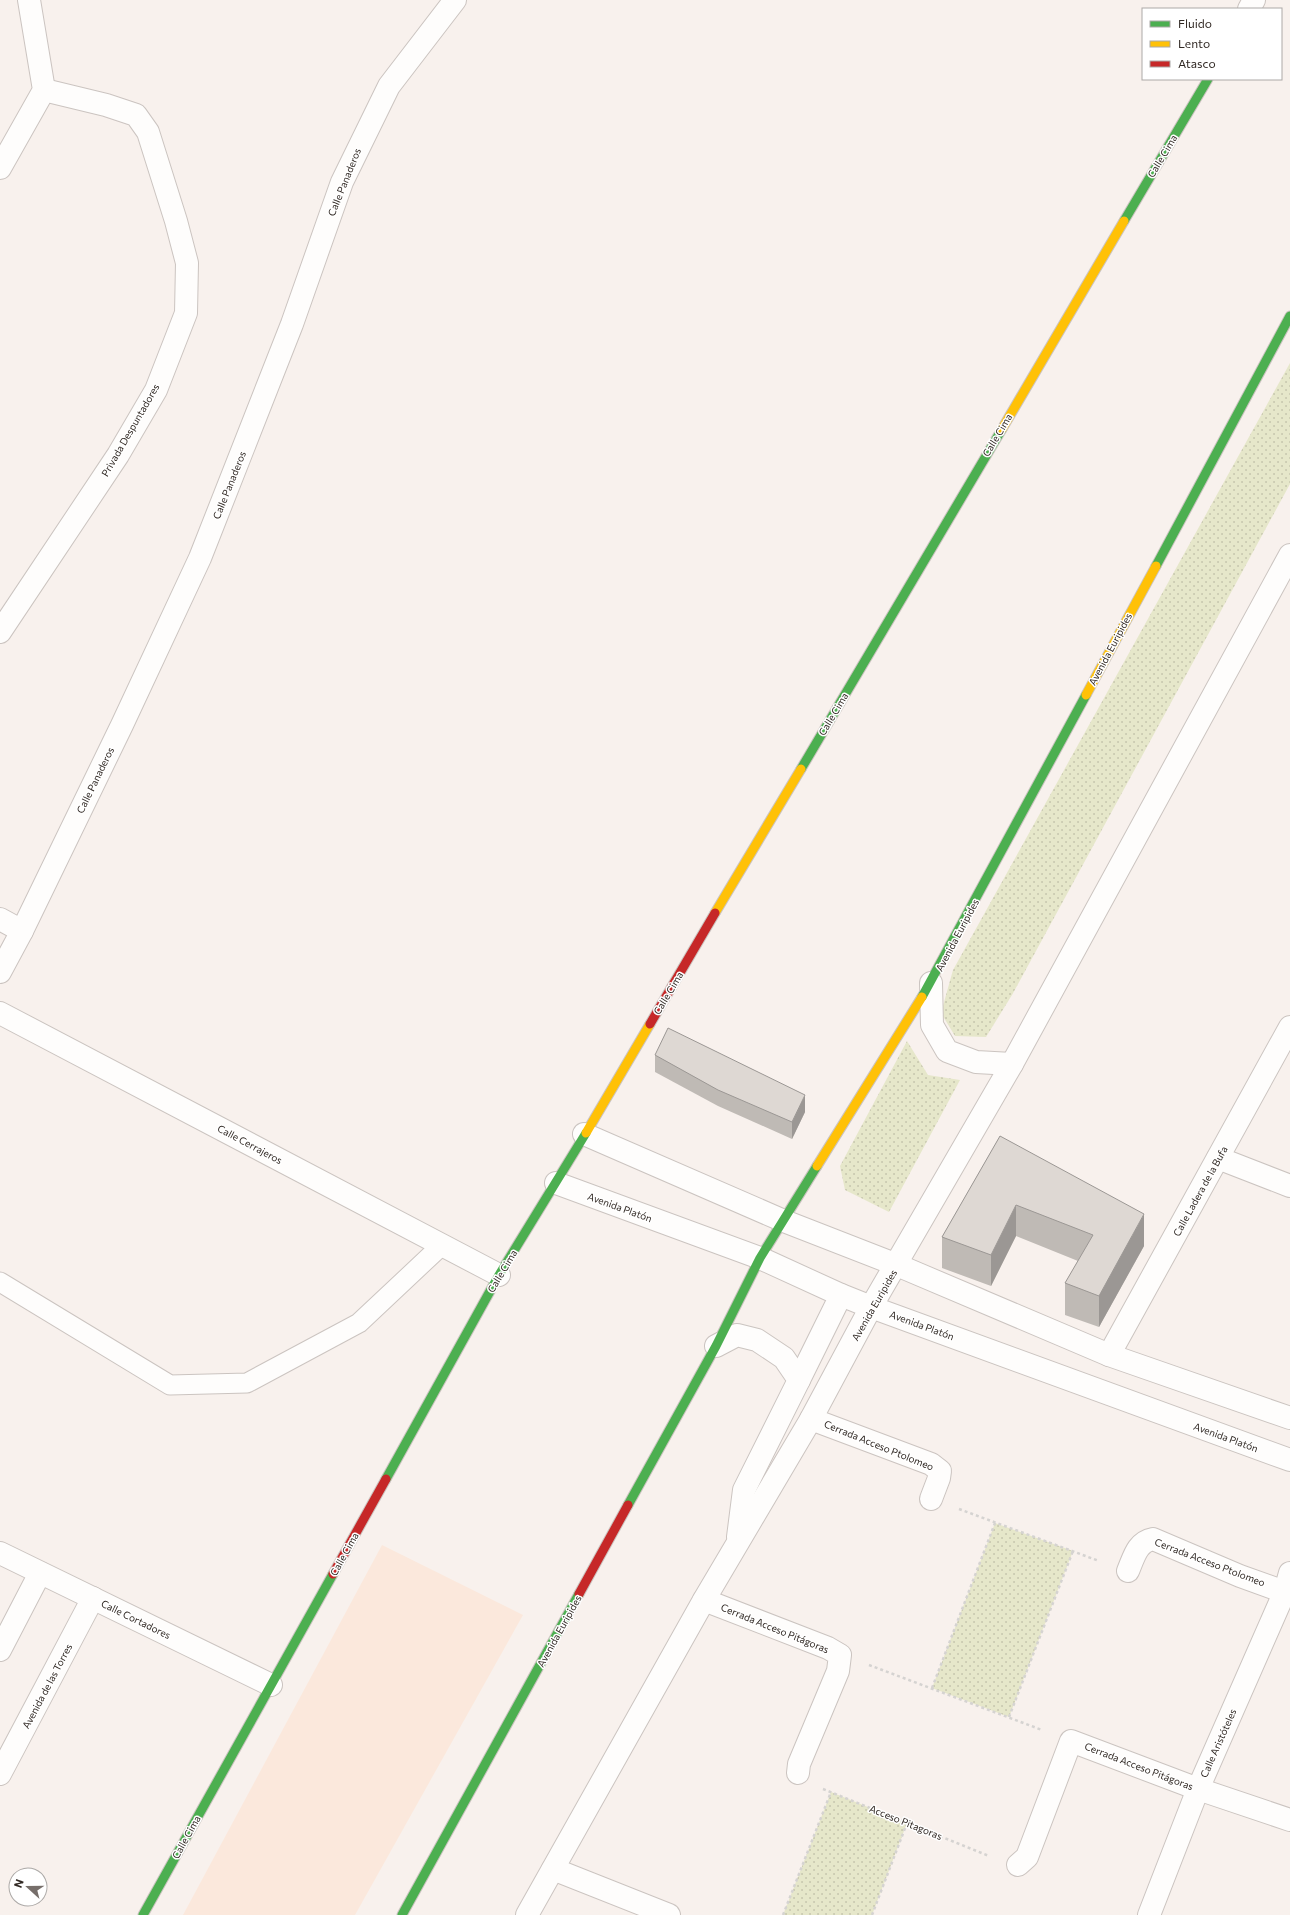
<svg xmlns="http://www.w3.org/2000/svg" width="1290" height="1915" font-family="Commissioner,sans-serif">
<style>
.built{fill:#fbe8dc}
.park{fill:url(#park-dots)}
.lines{fill:none;stroke-linecap:round;stroke-linejoin:round}
.lane-casing{stroke:#cbc4c0;stroke-width:21}
.street-casing{stroke:#cbc4c0;stroke-width:24}
.fast-casing{stroke:#cbc4c0;stroke-width:11}
.slow-casing{stroke:#cbc4c0;stroke-width:11}
.jam-casing{stroke:#cbc4c0;stroke-width:11}
.path{stroke:#d5d3d1;stroke-width:2.5;stroke-dasharray:3 3;stroke-linecap:butt}
.lane{stroke:#fefdfc;stroke-width:19}
.street{stroke:#fefdfc;stroke-width:22}
.fast{stroke:#4caf50;stroke-width:9}
.slow{stroke:#ffc107;stroke-width:9}
.jam{stroke:#c62828;stroke-width:9}
.wall{fill:#bfbab5}
.shaded-wall{fill:#9b9794}
.building{fill:#ded8d3;stroke:#9b9794}
.labels{text-anchor:middle;dominant-baseline:central;stroke-width:3;stroke-linejoin:round;paint-order:stroke}
.street-label{font-size:10px;fill:#302823;stroke:#fff}
</style>
<defs>
<pattern id="park-dots" width="8" height="8" patternUnits="userSpaceOnUse"><rect width="8" height="8" fill="#e6e7ca"/><path d="M2 2h.1M6 6h.1" fill="none" stroke="#c6c6ad" stroke-width="1.8" stroke-linecap="round"/></pattern>
</defs>
<rect width="100%" height="100%" fill="#f8f1ed"/>
<polygon class="built" points="382,1545 523,1615 355,1915 183,1915"/>
<g class="park">
<polygon points="1290,363 1290,484 1012,995 986,1037 955,1036 941,1013 953,970"/>
<polygon points="907,1041 928,1075 960,1080 889,1212 845,1190 840,1166"/>
<polygon points="995,1523 1073,1551 1009,1717 932,1688"/>
<polygon points="831,1792 907,1823 872,1915 783,1915"/>
</g>
<g class="lines">
<g class="lane-casing">
<polyline id="lane" points="0,1282 170,1385 247,1383 359,1323 442,1245"/>
</g>
<g class="street-casing">
<g id="street">
<polyline points="1249,9 1254,0"/>
<polyline points="0,168 44,90 29,0"/>
<polyline points="0,632 118,455 156,390 186,313 187,263 176,221 148,132 136,115 106,105 44,90"/>
<polyline points="0,919 22,931"/>
<polyline points="0,972 22,931 122,725 200,558 292,324 342,182 389,86 455,0"/>
<polyline points="931,983 932,1025 947,1051 976,1062 1012,1064"/>
<polyline points="0,1013 499,1275"/>
<polyline points="584,1134 784,1221 897,1265 1109,1355 1290,1418"/>
<polyline points="1218,1158 1290,1186"/>
<polyline points="556,1183 760,1258 841,1295 871,1307 1290,1460"/>
<polyline points="716,1346 737,1335 757,1340 784,1358 799,1380 744,1490 738,1537"/>
<polyline points="1109,1355 1290,1027"/>
<polyline points="799,1380 841,1295"/>
<polyline points="811,1419 931,1464 940,1471 939,1478 931,1499"/>
<polyline points="0,1553 271,1685"/>
<path d="M1128,1571C1134,1557 1137,1542 1153,1539L1240,1576L1290,1594"/>
<polyline points="704,1600 828,1648 840,1655 838,1671 799,1764 798,1773"/>
<polyline points="0,1650 40,1573"/>
<polyline points="0,1774 93,1598"/>
<polyline points="1018,1865 1027,1857 1071,1741 1198,1789 1290,1820"/>
<polyline points="553,1869 669,1915"/>
<polyline points="527,1915 704,1600 811,1419 871,1307 1012,1064 1290,555"/>
<polyline points="1149,1915 1198,1789 1285,1591 1290,1573"/>
</g>
</g>
<g class="fast-casing">
<g id="fast">
<polyline points="1124,221 1208,79"/>
<polyline points="1156,566 1290,316"/>
<polyline points="801,769 1002,429"/>
<polyline points="922,997 1086,695"/>
<polyline points="386,1479 499,1275 586,1133"/>
<polyline points="628,1505 716,1346 760,1258 817,1166"/>
<polyline points="143,1915 333,1574"/>
<polyline points="402,1915 579,1594"/>
</g>
</g>
<g class="slow-casing">
<g id="slow">
<polyline points="1002,429 1124,221"/>
<polyline points="1086,695 1156,566"/>
<polyline points="715,913 801,769"/>
<polyline points="586,1133 650,1024"/>
<polyline points="817,1166 922,997"/>
</g>
</g>
<g class="jam-casing">
<g id="jam">
<polyline points="650,1024 715,913"/>
<polyline points="333,1574 386,1479"/>
<polyline points="579,1594 628,1505"/>
</g>
</g>
<g class="path">
<polyline points="959,1509 1099,1561"/>
<polyline points="869,1665 1042,1730"/>
<polyline points="932,1688 995,1523"/>
<polyline points="1009,1717 1073,1551"/>
<polyline points="823,1789 989,1856"/>
<polyline points="783,1915 831,1792"/>
<polyline points="872,1915 907,1823"/>
</g>
<use href="#lane" class="lane"/>
<use href="#street" class="street"/>
<use href="#fast" class="fast"/>
<use href="#slow" class="slow"/>
<use href="#jam" class="jam"/>
</g>
<g class="wall">
<polygon points="655,1055 805,1112 792,1139 718,1106 655,1072"/>
<polygon points="1000,1136 1144,1246 1099,1327 1065,1315 1065,1283 1078,1261 1016,1236 991,1286 942,1268 942,1237"/>
</g>
<g class="shaded-wall">
<polygon points="805,1095 805,1112 792,1139 792,1122"/>
<polygon points="1016,1205 1016,1236 991,1286 991,1255"/>
<polygon points="1144,1214 1144,1246 1099,1327 1099,1296"/>
</g>
<g class="building">
<polygon points="668,1028 805,1095 792,1122 718,1090 655,1055"/>
<polygon points="1000,1136 1144,1214 1099,1296 1065,1283 1093,1235 1016,1205 991,1255 942,1237"/>
</g>
<g class="labels">
<g class="street-label">
<text transform="translate(1162 156) rotate(-59)">Calle Cima</text>
<text transform="translate(344 182) rotate(-68)">Calle Panaderos</text>
<text transform="translate(130 430) rotate(-60)">Privada Despuntadores</text>
<text transform="translate(997 435) rotate(-59)">Calle Cima</text>
<text transform="translate(229 485) rotate(-68)">Calle Panaderos</text>
<text transform="translate(1110 649) rotate(-62)">Avenida Euripides</text>
<text transform="translate(833 714) rotate(-59)">Calle Cima</text>
<text transform="translate(95 780) rotate(-64)">Calle Panaderos</text>
<text transform="translate(957 935) rotate(-62)">Avenida Euripides</text>
<text transform="translate(668 993) rotate(-59)">Calle Cima</text>
<text transform="translate(250 1144) rotate(28)">Calle Cerrajeros</text>
<text transform="translate(1200 1191) rotate(-61)">Calle Ladera de la Bufa</text>
<text transform="translate(620 1207) rotate(20)">Avenida Platón</text>
<text transform="translate(502 1271) rotate(-59)">Calle Cima</text>
<text transform="translate(874 1305) rotate(-60)">Avenida Euripides</text>
<text transform="translate(922 1325) rotate(20)">Avenida Platón</text>
<text transform="translate(1226 1437) rotate(20)">Avenida Platón</text>
<text transform="translate(879 1445) rotate(22)">Cerrada Acceso Ptolomeo</text>
<text transform="translate(344 1554) rotate(-61)">Calle Cima</text>
<text transform="translate(1210 1562) rotate(21)">Cerrada Acceso Ptolomeo</text>
<text transform="translate(136 1619) rotate(26)">Calle Cortadores</text>
<text transform="translate(775 1628) rotate(22)">Cerrada Acceso Pitágoras</text>
<text transform="translate(559 1631) rotate(-61)">Avenida Euripides</text>
<text transform="translate(47 1686) rotate(-62)">Avenida de las Torres</text>
<text transform="translate(1218 1743) rotate(-66)">Calle Aristóteles</text>
<text transform="translate(1139 1766) rotate(21)">Cerrada Acceso Pitágoras</text>
<text transform="translate(906 1822) rotate(22)">Acceso Pitagoras</text>
<text transform="translate(186 1837) rotate(-61)">Calle Cima</text>
</g>
</g>
<rect x="1142" y="8" width="140" height="72" fill="#ffffff" stroke="#aca9a7"/>
<rect x="1150" y="21" width="20" height="6" fill="#4caf50" stroke="#aca9a7"/>
<text x="1178" y="28" font-size="12" fill="#302823">Fluido</text>
<rect x="1150" y="41" width="20" height="6" fill="#ffc107" stroke="#aca9a7"/>
<text x="1178" y="48" font-size="12" fill="#302823">Lento</text>
<rect x="1150" y="61" width="20" height="6" fill="#c62828" stroke="#aca9a7"/>
<text x="1178" y="68" font-size="12" fill="#302823">Atasco</text>
<g transform="translate(28 1887) rotate(291)"><circle r="19" fill="#ffffff" stroke="#aca9a7"/>
<path d="M0-3L7 15L0 10L-7 15Z" fill="#766e6a"/>
<text y="-6" font-size="11" font-weight="bold" text-anchor="middle" fill="#302823">N</text>
</g>
</svg>
